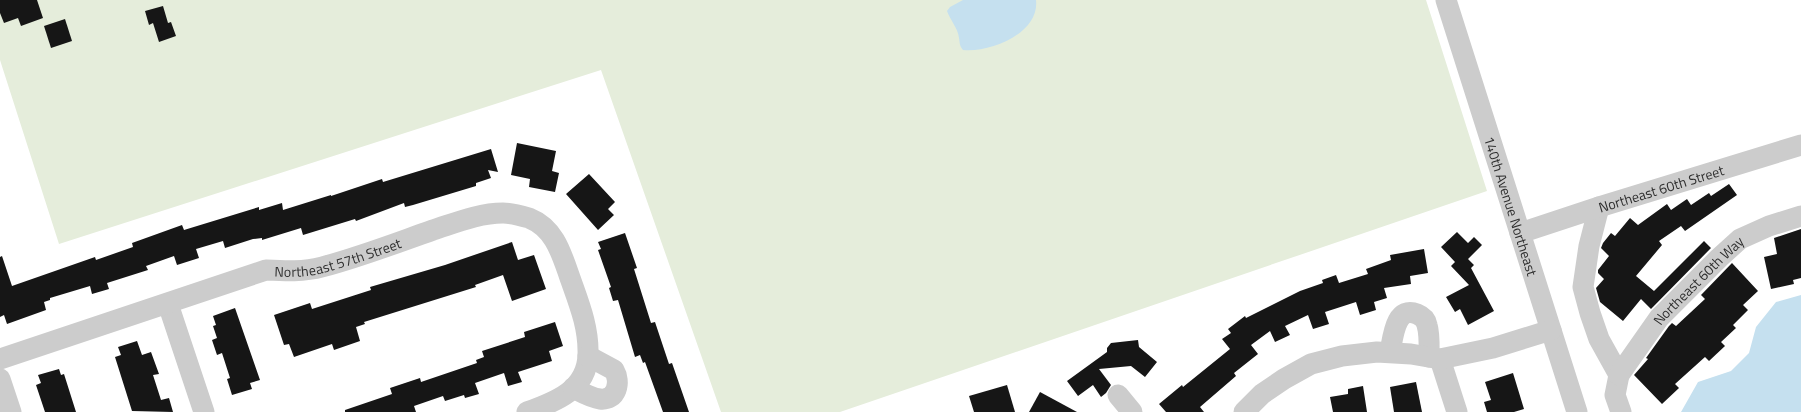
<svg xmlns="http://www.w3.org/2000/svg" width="1801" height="412" font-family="'Titillium Web',sans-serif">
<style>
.green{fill:#e5eddb}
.water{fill:#c5e0ef}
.building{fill:#161616}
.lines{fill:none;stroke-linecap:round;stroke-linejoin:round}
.minor{stroke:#ccc;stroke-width:21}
.labels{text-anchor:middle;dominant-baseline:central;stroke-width:5;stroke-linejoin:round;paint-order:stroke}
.street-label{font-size:14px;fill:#2f2f2f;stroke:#fff}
</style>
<rect width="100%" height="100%" fill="#fff"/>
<polygon class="green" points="0,0 1426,0 1487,191 840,412 721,412 601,70 59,244 0,60"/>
<g class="water">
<path d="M963,0H1036C1040,33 990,53 963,50C959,45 960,43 959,38C958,28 950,20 947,11L950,7Z"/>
<polygon points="1801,295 1801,412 1681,412 1698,382 1731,371 1749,353 1756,327 1776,302"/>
</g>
<g class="building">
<polygon points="0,0 37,0 43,18 21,26 18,18 4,23 0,13"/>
<polygon points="163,6 168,23 171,22 176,36 159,42 153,23 149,25 145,11"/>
<polygon points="65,19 72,41 51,48 44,26"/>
<polygon points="517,143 556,151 552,171 559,173 555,192 529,187 530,179 511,175"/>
<polygon points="491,149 498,172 488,170 491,178 476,183 476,186 413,205 405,207 404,203 356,221 355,219 303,235 301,228 262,240 262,238 253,239 225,248 223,241 196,249 199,258 177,265 174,256 146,266 148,270 107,283 109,289 92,294 90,286 50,298 50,300 44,302 46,310 7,324 4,315 0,317 0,257 2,256 12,286 95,257 96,260 133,247 132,243 182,225 184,230 259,207 259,210 282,203 283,210 331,195 331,196 382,179 383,182"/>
<polygon points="589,174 615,202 608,209 614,215 598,230 566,194"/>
<polygon points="1729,184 1737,195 1685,231 1681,226 1659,241 1662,245 1636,276 1654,291 1704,241 1711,248 1651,309 1641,299 1623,321 1600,302 1596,288 1604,279 1598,273 1598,270 1609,256 1601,248 1603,243 1611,233 1615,236 1630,218 1638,225 1667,204 1671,210 1687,199 1691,205 1709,193 1711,196"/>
<polygon points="1801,229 1801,278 1793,280 1794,284 1771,289 1764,257 1777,254 1774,238"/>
<polygon points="1457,232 1468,243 1474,237 1482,245 1468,259 1474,265 1471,268 1494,311 1468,325 1460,309 1455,312 1446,297 1469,285 1451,266 1455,262 1441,247"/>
<polygon points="625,233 637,268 634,269 651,323 655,322 669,364 672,363 689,412 663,412 645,362 643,363 640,355 635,357 618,300 613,301 609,288 611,287 598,250 601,249 598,242"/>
<polygon points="512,242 518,260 534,255 546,289 512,301 503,275 475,285 476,287 364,322 365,324 356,327 360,341 334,350 332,344 294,357 289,344 284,345 274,315 310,303 312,309 371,290 370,287 445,265"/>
<polygon points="1424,249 1428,273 1410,276 1411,284 1384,288 1387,298 1374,302 1376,310 1360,315 1356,302 1325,312 1329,324 1313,329 1308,315 1285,326 1290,335 1275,342 1270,331 1251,345 1258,354 1234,373 1236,376 1200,407 1204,412 1166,412 1159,404 1182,385 1183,387 1230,349 1222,339 1231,333 1228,329 1245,316 1246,318 1300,291 1323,283 1322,280 1336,275 1339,283 1368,274 1366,269 1391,260 1390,255"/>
<polygon points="1732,263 1758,291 1743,305 1748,310 1733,325 1736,328 1721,342 1725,346 1709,361 1705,357 1675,384 1679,388 1662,404 1634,375 1648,359 1646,358 1669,326 1672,323 1676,326 1705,299 1701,295"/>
<polygon points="235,308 260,380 250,383 252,389 232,395 227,379 230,378 222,353 217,355 212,340 217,338 213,326 216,325 213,316"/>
<polygon points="555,322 563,346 549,351 552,361 518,372 522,382 508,386 504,373 475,383 479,394 465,398 464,395 445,401 443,396 414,406 416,412 345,412 345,410 392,394 390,388 420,378 421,382 477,363 476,360 484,357 482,351 525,337 524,332"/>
<polygon points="1138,340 1139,347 1157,362 1145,377 1131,366 1099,369 1111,385 1106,393 1101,397 1093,385 1078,396 1067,381 1107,352 1107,348 1111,343"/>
<polygon points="137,341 142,355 151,352 159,374 153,375 161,400 169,398 173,412 132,411 115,357 121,355 118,347"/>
<polygon points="59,369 61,375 64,374 76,412 45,412 36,385 41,383 38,375"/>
<polygon points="1513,373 1524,409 1514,412 1487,412 1484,402 1491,400 1485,382"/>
<polygon points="1416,382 1422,412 1394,412 1390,387"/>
<polygon points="1007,385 1015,412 974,412 969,396"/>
<polygon points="1363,386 1367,412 1333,412 1330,397 1348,394 1348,389"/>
<polygon points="1040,392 1077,412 1029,412"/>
</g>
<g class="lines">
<g class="minor">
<path id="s1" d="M1446,0L1577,412"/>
<polyline points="1599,207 1589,246 1583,287 1590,313 1599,339 1619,375 1615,395 1621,412"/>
<path id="s2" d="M1520,233L1599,207L1801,145"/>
<polyline points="168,304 204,412"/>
<path d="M1390,352C1393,338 1395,305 1417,314C1422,316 1426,320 1427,325C1430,335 1429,347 1429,357"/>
<path id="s3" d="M0,359L266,270C285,271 304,272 322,267C360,257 396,243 433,230C455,223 479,213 503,213C510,213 522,216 529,218C554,228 561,252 569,275C578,301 589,326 588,355C587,390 555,402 527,412"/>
<polyline points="1440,359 1457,412"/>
<path id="s4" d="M1619,375L1659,318L1719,258L1740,239L1769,226L1801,216"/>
<polyline points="0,379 11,412"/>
<path d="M573,388C581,392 591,398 600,399C617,401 621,382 614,370L588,356"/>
<polyline points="1118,395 1132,412"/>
<polyline points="1244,412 1262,394 1284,379 1311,364 1342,356 1377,352 1411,354 1440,359 1493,348 1551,330"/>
</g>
</g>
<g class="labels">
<g class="street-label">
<text stroke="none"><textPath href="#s2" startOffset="148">Northeast 60th Street</textPath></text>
<text stroke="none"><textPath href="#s1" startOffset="216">140th Avenue Northeast</textPath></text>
<text stroke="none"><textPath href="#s3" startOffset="354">Northeast 57th Street</textPath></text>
<text stroke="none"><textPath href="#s4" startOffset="124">Northeast 60th Way</textPath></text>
</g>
</g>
</svg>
